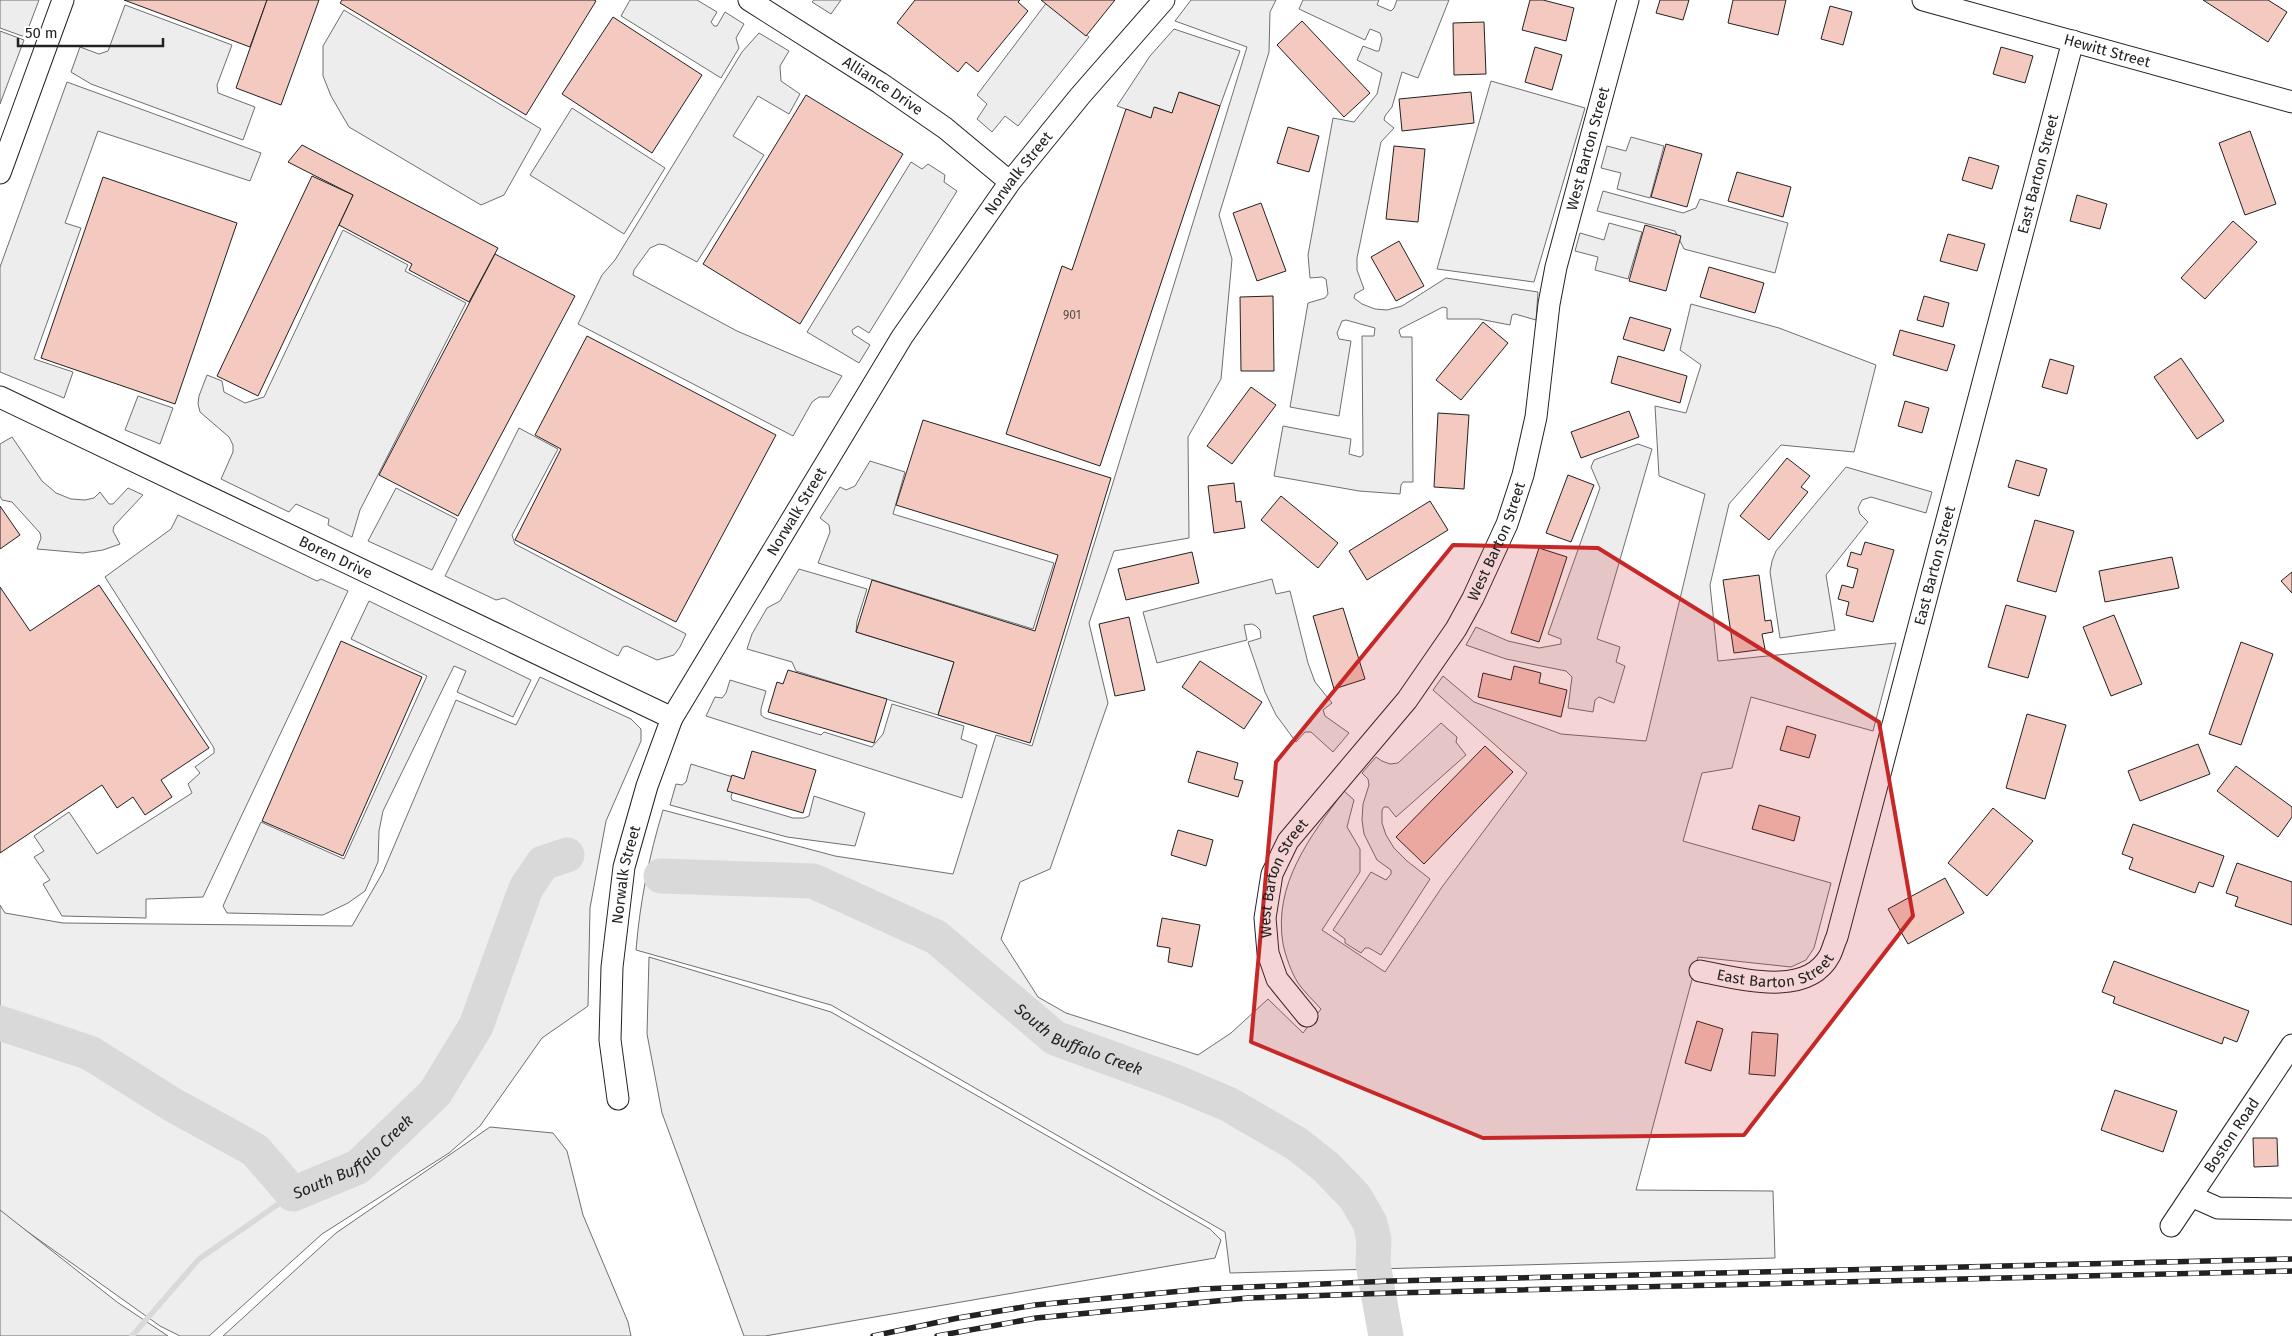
<svg xmlns="http://www.w3.org/2000/svg" width="2292" height="1336" font-family="'Fira Sans',sans-serif">
<style>
.green{fill:#eee;stroke:#6f6f6f}
.parking{fill:#ededed;stroke:#6f6f6f}
.lines{fill:none;stroke-linecap:round;stroke-linejoin:round}
.stream{stroke:#d9d9d9;stroke-width:5.5}
.river{stroke:#d9d9d9;stroke-width:35}
.building{fill:#f3c9c0;stroke:#222}
.minor-casing{stroke:#222;stroke-width:23}
.minor{stroke:#fff;stroke-width:21}
.rail-casing{stroke:#222;stroke-width:5.5}
.rail{stroke:#fff;stroke-width:4;stroke-dasharray:11;stroke-linecap:butt}
.marked{fill:#c62828;fill-opacity:0.2;stroke:#c62828;stroke-width:4;stroke-linejoin:round}
.labels{text-anchor:middle;dominant-baseline:central;stroke-width:4;stroke-linejoin:round;paint-order:stroke}
.number-label{font-size:12px;fill:#564c4a}
.street-label{font-size:15px;fill:#222;stroke:#fff}
.water-label{font-size:16px;font-style:italic;fill:#222;stroke:#fff}
</style>
<rect width="100%" height="100%" fill="#fff"/>
<g class="green">
<path d="M1191,0H1276L1270,12L1269,52L1219,215L1232,259L1221,379L1188,437L1189,538L1114,551L1089,623L1108,703L1050,869L1020,882L1001,939L1038,997L1066,1013L1198,1055L1231,1033L1268,999L1303,1033L1321,1009C1314,1001 1305,993 1298,983C1291,972 1286,957 1283,944C1273,884 1310,837 1344,791L1354,800L1347,827L1360,849V872L1322,930L1385,972L1442,887L1527,773L1433,690L1443,676L1474,702L1561,734L1646,741L1705,494L1659,476L1655,406L1686,413L1701,365L1680,350L1691,304L1779,328L1876,365L1854,452L1781,445L1729,504L1710,585L1718,661L1896,643L1873,731L1751,697L1732,768L1702,773L1683,841L1831,883L1814,948L1806,960L1791,967L1698,957L1636,1190L1773,1191L1775,1258L1230,1273L1225,1232L831,1005L636,950C640,902 649,856 663,810L835,856L953,874L996,735L1032,746L1247,47L1175,21Z"/>
<polygon points="1491,81 1585,108 1534,282 1437,269"/>
<polygon points="540,677 631,719 641,729 641,741 606,821 590,908 588,1006 542,1038 480,1126 449,1153 322,1234 209,1336 180,1336 160,1326 0,1212 0,905 5,913 63,923 352,926 383,872 456,700 516,725"/>
</g>
<g class="parking">
<polygon points="0,0 39,0 25,37 0,28"/>
<polygon points="630,0 697,0 717,12 711,22 714,26 717,26 725,12 744,24 736,38 739,48 721,78 621,16"/>
<polygon points="814,0 841,0 831,14 812,2"/>
<polygon points="1303,0 1379,0 1377,5 1391,11 1394,8 1397,0 1449,0 1418,78 1402,72 1392,107 1385,116 1384,120 1394,128 1381,142 1357,258 1357,270 1364,289 1355,294 1354,298 1362,304 1375,309 1387,310 1402,306 1446,278 1538,292 1536,320 1515,314 1512,315 1510,325 1479,319 1447,319 1447,308 1443,307 1400,329 1399,331 1401,337 1412,337 1413,482 1403,482 1401,485 1400,494 1359,491 1274,476 1283,426 1351,439 1349,454 1360,457 1363,455 1362,336 1374,336 1375,328 1346,320 1342,321 1337,333 1339,339 1351,341 1339,416 1290,407 1308,303 1325,298 1328,294 1326,279 1322,277 1310,278 1308,255 1333,118 1354,122 1377,94 1382,73 1357,60 1363,46 1376,51 1379,51 1382,39 1380,33 1370,29 1365,40 1299,9"/>
<polygon points="1047,2 1089,37 1018,126 1005,116 992,132 977,119 987,104 977,95"/>
<polygon points="125,5 232,45 217,85 218,93 255,107 243,140 91,84 71,72 80,47 99,54 108,51"/>
<polygon points="344,10 541,129 504,195 481,205 349,127 331,96 323,76 323,46"/>
<polygon points="1174,29 1240,51 1220,106 1180,92 1172,113 1155,107 1151,118 1117,106 1150,56"/>
<polygon points="0,31 24,40 0,104"/>
<polygon points="759,33 789,51 780,66 781,81 800,94 789,114 758,96 733,136 764,155 697,262 665,245 659,244 650,248 634,270 633,275 737,331 842,376 829,397 819,397 812,402 793,436 578,324 602,275 615,260 742,52"/>
<polygon points="67,82 261,153 250,181 98,131 65,223 81,228 34,359 73,372 64,398 0,372 0,267"/>
<polygon points="572,108 665,168 624,234 530,175"/>
<polygon points="1631,137 1664,146 1650,198 1617,189 1621,173 1601,168 1607,146 1626,151"/>
<polygon points="911,162 922,169 928,164 945,175 944,182 957,191 869,333 858,326 852,330 853,334 870,345 859,363 807,332"/>
<polygon points="1603,191 1683,213 1696,208 1700,199 1788,223 1775,273 1684,249 1675,231 1597,211"/>
<polygon points="1609,223 1642,232 1628,279 1595,270 1598,257 1575,251 1580,233 1604,240"/>
<polygon points="343,230 408,265 405,271 466,303 360,510 352,537 328,525 329,519 296,504 289,512 221,479 233,452 233,445 229,437 200,412 198,404 199,396 207,375 222,381 224,392 245,403 264,397"/>
<polygon points="138,396 173,408 160,444 125,430"/>
<polygon points="519,428 558,449 512,535 515,544 686,634 680,647 674,655 657,660 627,646 623,647 618,656 504,598 496,600 445,576"/>
<polygon points="12,437 42,481 56,493 71,499 85,500 94,498 100,492 109,504 113,504 128,488 143,495 114,526 113,531 120,544 103,550 83,553 37,549 41,538 40,533 12,502 2,500 0,496 0,444"/>
<polygon points="1638,444 1652,449 1597,639 1620,647 1616,662 1625,666 1614,703 1599,697 1595,700 1593,712 1568,708 1572,677 1566,671 1506,659 1466,645 1476,627 1508,641 1539,648 1561,644 1561,639 1548,634 1600,488 1591,467 1594,460"/>
<polygon points="870,461 905,472 893,514 1054,563 1033,629 818,563 830,532 829,525 820,518 840,487 846,490 855,486"/>
<polygon points="1846,467 1932,492 1926,513 1871,497 1862,500 1858,508 1860,514 1868,522 1826,575 1835,630 1780,638 1770,572 1772,561 1776,551"/>
<polygon points="396,488 457,519 432,570 368,541"/>
<polygon points="178,515 317,581 321,579 348,591 203,897 146,899 146,918 62,916 43,884 50,880 34,857 44,851 34,836 69,812 97,854 192,793 188,784 200,773 195,767 214,753 214,748 105,577 171,529"/>
<polygon points="799,569 867,589 857,621 856,632 954,662 938,715 796,671 792,662 747,649 752,634 767,608 780,601"/>
<polygon points="1272,579 1276,594 1290,591 1308,663 1315,682 1332,703 1323,710 1325,716 1349,733 1333,752 1311,732 1305,732 1296,742 1276,715 1265,692 1248,642 1261,638 1260,630 1256,626 1252,624 1244,625 1247,640 1157,663 1143,612"/>
<polygon points="369,601 531,680 513,717 457,692 466,671 454,666 383,811 379,831 378,862 365,891 348,903 323,915 227,913 223,906 261,822 344,859 427,676 351,639"/>
<polygon points="730,680 766,691 761,709 761,715 765,718 821,735 824,732 872,747 883,734 892,704 964,726 961,739 977,745 962,798 706,716 715,697 722,698 726,693"/>
<polygon points="1441,723 1457,737 1456,742 1466,755 1396,817 1388,807 1384,807 1382,810 1382,823 1386,835 1394,848 1407,861 1430,879 1381,955 1369,948 1365,948 1361,953 1345,943 1345,939 1333,930 1371,872 1386,880 1391,874 1391,870 1377,860 1364,834 1362,820 1363,804 1369,785 1368,779 1362,773 1376,757 1382,761 1390,764 1398,763"/>
<polygon points="691,764 736,778 731,797 732,800 793,818 804,818 809,816 814,796 865,813 855,846 787,837 670,805 676,784 682,785 686,782"/>
<polygon points="649,957 831,1012 1210,1229 1221,1240 1215,1258 765,1336 744,1336 662,1113 647,1034"/>
<polygon points="490,1127 553,1133 567,1151 583,1215 628,1322 631,1336 223,1336 336,1233"/>
<polygon points="0,1210 117,1302 168,1336 0,1336"/>
</g>
<g class="lines">
<polyline class="stream" points="132,1336 199,1259 293,1194"/>
<g class="river">
<path id="s1" d="M661,876L813,881L936,937L1055,1038L1173,1081L1228,1104L1297,1144L1326,1167L1355,1197L1370,1223L1374,1240L1373,1264L1386,1336"/>
<path id="s2" d="M0,1023L90,1053L173,1105L255,1150L293,1194L358,1167L435,1093L476,1026L526,888L543,863L567,855"/>
</g>
</g>
<g class="building">
<polygon points="124,0 267,0 250,47"/>
<polygon points="267,0 319,0 281,105 236,88"/>
<polygon points="342,0 594,0 596,1 526,115 340,3"/>
<polygon points="915,0 1020,0 1018,2 1028,11 978,72 966,62 958,72 897,23"/>
<polygon points="1041,0 1115,0 1086,36"/>
<polygon points="1530,0 1543,0 1574,8 1566,41 1522,30"/>
<polygon points="1660,0 1689,0 1683,20 1656,13"/>
<polygon points="1733,0 1786,0 1778,35 1728,23"/>
<polygon points="2203,0 2268,0 2287,12 2268,42"/>
<polygon points="1830,6 1852,12 1843,45 1821,39"/>
<polygon points="613,17 702,75 652,153 562,94"/>
<polygon points="1302,21 1370,93 1344,117 1277,45"/>
<polygon points="1484,22 1486,74 1454,75 1453,23"/>
<polygon points="1535,47 1562,55 1552,90 1525,82"/>
<polygon points="2001,47 2033,56 2025,83 1993,74"/>
<polygon points="1179,92 1220,106 1100,466 1006,434 1062,266 1072,270 1126,109 1151,118 1154,107 1172,113"/>
<polygon points="1471,92 1474,123 1402,131 1399,99"/>
<polygon points="806,95 903,154 800,324 703,264"/>
<polygon points="1288,127 1319,136 1309,172 1277,163"/>
<polygon points="2250,131 2276,204 2245,215 2219,143"/>
<polygon points="1666,144 1702,154 1687,207 1651,197"/>
<polygon points="302,145 498,248 469,302 409,270 412,264 339,225 353,195 288,162"/>
<polygon points="1394,146 1425,149 1418,222 1386,219"/>
<polygon points="1969,157 1999,166 1992,189 1962,180"/>
<polygon points="1737,172 1791,187 1783,217 1728,201"/>
<polygon points="312,176 353,195 258,396 217,376"/>
<polygon points="103,177 237,223 175,404 41,358"/>
<polygon points="2077,195 2107,204 2100,229 2070,221"/>
<polygon points="1261,203 1286,271 1257,281 1233,213"/>
<polygon points="2233,221 2257,242 2205,299 2181,278"/>
<polygon points="1645,225 1681,236 1666,291 1629,281"/>
<polygon points="1948,234 1985,244 1977,271 1940,261"/>
<polygon points="1399,241 1424,286 1396,301 1371,257"/>
<polygon points="495,254 575,296 458,516 379,475"/>
<polygon points="1709,267 1764,283 1755,313 1700,297"/>
<polygon points="1273,296 1274,371 1241,371 1240,297"/>
<polygon points="1924,296 1949,303 1943,327 1917,320"/>
<polygon points="1630,317 1671,329 1664,351 1623,339"/>
<polygon points="1483,322 1508,343 1461,400 1436,380"/>
<polygon points="1900,330 1955,345 1947,371 1893,355"/>
<polygon points="587,336 776,435 676,622 515,540 561,449 535,435"/>
<polygon points="1618,356 1687,376 1680,403 1611,383"/>
<polygon points="2181,358 2224,421 2197,439 2154,377"/>
<polygon points="2050,359 2074,366 2067,394 2042,387"/>
<polygon points="1251,387 1276,405 1232,464 1207,446"/>
<polygon points="1905,401 1929,408 1922,433 1898,426"/>
<polygon points="1629,411 1639,437 1581,458 1571,432"/>
<polygon points="1438,413 1469,415 1464,489 1434,487"/>
<polygon points="923,420 1111,478 1030,743 938,715 954,662 856,632 872,580 1035,631 1058,555 896,505"/>
<polygon points="1787,458 1810,476 1801,487 1808,492 1769,540 1740,516"/>
<polygon points="2016,460 2047,469 2039,496 2008,487"/>
<polygon points="1568,475 1594,485 1571,542 1546,533"/>
<polygon points="1234,483 1236,502 1241,501 1245,528 1214,533 1208,486"/>
<polygon points="1281,496 1338,543 1318,568 1261,520"/>
<polygon points="1430,501 1448,530 1367,580 1349,551"/>
<polygon points="0,506 20,535 0,549"/>
<polygon points="2035,520 2074,531 2056,592 2017,581"/>
<polygon points="1865,542 1894,550 1873,622 1846,615 1849,602 1838,599 1842,585 1853,588 1858,569 1847,566 1851,552 1861,555"/>
<polygon points="1539,548 1567,557 1539,642 1511,633"/>
<polygon points="1192,552 1199,583 1126,600 1118,569"/>
<polygon points="2172,557 2179,588 2105,602 2099,571"/>
<polygon points="2292,572 2292,593 2281,581"/>
<polygon points="1759,575 1765,621 1771,620 1773,632 1762,634 1765,649 1734,653 1723,580"/>
<polygon points="99,585 209,748 161,780 172,797 145,815 133,797 117,808 102,785 0,853 0,587 30,631"/>
<polygon points="2006,605 2046,616 2028,678 1988,667"/>
<polygon points="1343,608 1365,679 1334,689 1313,616"/>
<polygon points="2114,615 2142,684 2111,696 2083,627"/>
<polygon points="1129,617 1145,690 1115,696 1099,624"/>
<polygon points="341,641 422,677 343,856 262,821"/>
<polygon points="2241,642 2273,654 2241,745 2209,734"/>
<polygon points="1200,661 1262,702 1244,729 1182,687"/>
<polygon points="1514,666 1541,673 1539,683 1567,690 1561,717 1478,697 1483,673 1511,680"/>
<polygon points="788,670 887,699 874,743 768,712 777,682 783,684"/>
<polygon points="2027,714 2066,725 2045,799 2006,788"/>
<polygon points="1787,726 1816,735 1809,758 1780,750"/>
<polygon points="2198,744 2210,774 2140,801 2128,771"/>
<polygon points="1485,746 1513,772 1424,864 1396,837"/>
<polygon points="752,751 816,770 803,813 727,791 732,775 744,779"/>
<polygon points="1197,751 1238,763 1234,779 1243,781 1238,797 1188,782"/>
<polygon points="2236,766 2292,807 2292,817 2278,837 2217,791"/>
<polygon points="1759,805 1800,817 1794,841 1752,829"/>
<polygon points="1993,808 2033,841 1987,896 1948,863"/>
<polygon points="2133,824 2224,856 2213,887 2199,882 2195,893 2129,869 2133,858 2122,854"/>
<polygon points="1178,830 1213,840 1206,866 1171,855"/>
<polygon points="2237,863 2292,882 2292,925 2235,906 2238,897 2226,893"/>
<polygon points="1945,878 1964,913 1908,944 1888,909"/>
<polygon points="1162,918 1200,925 1192,967 1168,962 1170,948 1157,946"/>
<polygon points="2114,961 2249,1011 2237,1042 2224,1037 2222,1044 2113,1003 2115,997 2102,992"/>
<polygon points="1697,1021 1723,1029 1711,1071 1685,1063"/>
<polygon points="1752,1032 1778,1034 1775,1076 1749,1074"/>
<polygon points="2115,1090 2177,1111 2163,1152 2101,1130"/>
<polygon points="2253,1138 2277,1138 2278,1166 2254,1167"/>
</g>
<g class="lines">
<g class="minor-casing">
<g id="minor">
<path id="s3" d="M749,0L880,83L945,128L1010,182"/>
<path id="s4" d="M1923,0L2292,102"/>
<polyline points="0,173 63,0"/>
<path id="s5" d="M0,397L672,718"/>
<path id="s6" d="M1700,971C1738,978 1807,999 1830,955C1833,949 1834,943 1837,937L2073,41"/>
<path id="s7" d="M1307,1016L1277,979L1268,953L1265,918L1272,874L1288,841L1407,700L1456,629L1473,598L1507,524L1523,475L1536,417L1549,304L1556,267L1628,0"/>
<path id="s8" d="M618,1099L610,1040L612,967L624,867L647,786L672,718L902,337L1010,182L1080,96L1164,0"/>
<polyline points="2191,1196 2218,1208 2292,1209"/>
<path id="s9" d="M2171,1226L2292,1045"/>
</g>
</g>
<use href="#minor" class="minor"/>
<g class="rail-casing">
<g id="rail">
<polyline points="873,1336 958,1318 1035,1305 1203,1289 1391,1281 2292,1259"/>
<polyline points="937,1336 1036,1318 1248,1298 1392,1293 2292,1271"/>
</g>
</g>
<use href="#rail" class="rail"/>
</g>
<path class="marked" d="M1453,545L1598,548L1879,722L1913,916L1744,1135L1483,1138L1251,1042L1276,762Z"/>
<g class="labels">
<g class="number-label">
<text x="1072" y="315">901</text>
</g>
<g class="street-label">
<text stroke="none"><textPath href="#s4" startOffset="191">Hewitt Street</textPath></text>
<text stroke="none"><textPath href="#s3" startOffset="159">Alliance Drive</textPath></text>
<text stroke="none"><textPath href="#s7" startOffset="964">West Barton Street</textPath></text>
<text stroke="none"><textPath href="#s8" startOffset="1036">Norwalk Street</textPath></text>
<text stroke="none"><textPath href="#s6" startOffset="949">East Barton Street</textPath></text>
<text stroke="none"><textPath href="#s8" startOffset="631">Norwalk Street</textPath></text>
<text stroke="none"><textPath href="#s7" startOffset="559">West Barton Street</textPath></text>
<text stroke="none"><textPath href="#s5" startOffset="372">Boren Drive</textPath></text>
<text stroke="none"><textPath href="#s6" startOffset="544">East Barton Street</textPath></text>
<text stroke="none"><textPath href="#s8" startOffset="226">Norwalk Street</textPath></text>
<text stroke="none"><textPath href="#s7" startOffset="154">West Barton Street</textPath></text>
<text stroke="none"><textPath href="#s6" startOffset="79">East Barton Street</textPath></text>
<text stroke="none"><textPath href="#s9" startOffset="109">Boston Road</textPath></text>
</g>
<g class="water-label">
<text stroke="none"><textPath href="#s1" startOffset="465">South Buffalo Creek</textPath></text>
<text stroke="none"><textPath href="#s2" startOffset="416">South Buffalo Creek</textPath></text>
</g>
</g>
<path d="M18 38v8h145v-8" fill="none" stroke="#222222" stroke-width="2.5"/>
<text x="25" y="38" font-size="15" fill="#222222" stroke="#ffffff" stroke-width="4" paint-order="stroke">50 m</text>
</svg>
